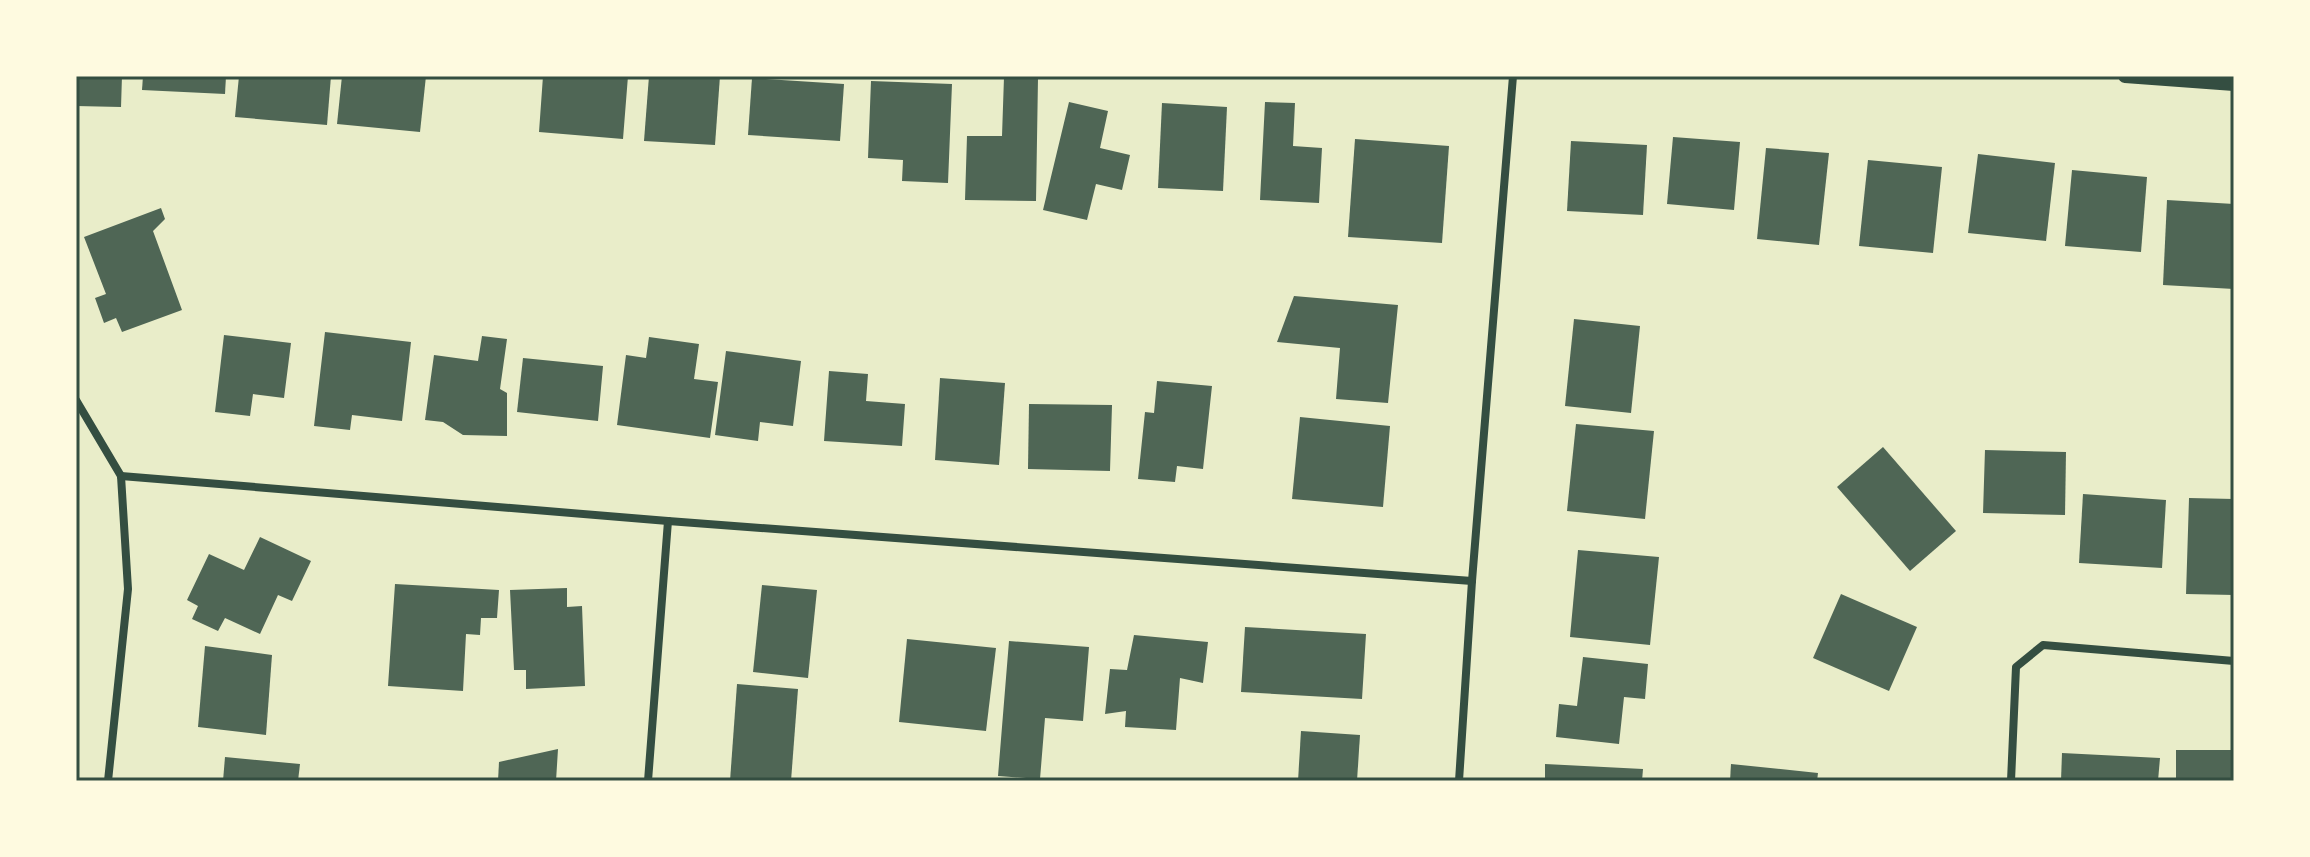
<svg xmlns="http://www.w3.org/2000/svg" width="2310" height="857" font-family="Overpass,sans-serif">
<style>
.building{fill:#4f6655}
.lines{fill:none;stroke-linecap:round;stroke-linejoin:round}
.minor{stroke:#344e41;stroke-width:8}
.tertiary{stroke:#344e41;stroke-width:14}
.neatline{fill:none;stroke:#344e41;stroke-width:3}
</style>
<rect width="100%" height="100%" fill="#e9edc9"/>
<g class="building">
<polygon points="76,76 122,76 121,107 76,106"/>
<polygon points="143,76 226,76 225,94 142,90"/>
<polygon points="239,76 331,76 327,125 235,117"/>
<polygon points="342,76 426,76 420,132 337,124"/>
<polygon points="543,76 562,78 563,76 628,76 623,139 539,132"/>
<polygon points="649,76 720,76 715,145 644,141"/>
<polygon points="1004,77 1038,78 1036,201 965,200 967,136 1002,136"/>
<polygon points="752,78 844,84 840,141 748,135"/>
<polygon points="871,81 952,84 948,183 902,181 903,160 868,158"/>
<polygon points="1069,102 1108,111 1100,148 1130,155 1122,190 1096,184 1087,220 1043,210"/>
<polygon points="1265,102 1295,103 1293,146 1322,148 1319,203 1260,200"/>
<polygon points="1162,103 1227,107 1223,191 1158,188"/>
<polygon points="1673,137 1740,142 1734,210 1667,204"/>
<polygon points="1355,139 1449,146 1442,243 1348,237"/>
<polygon points="1571,141 1647,145 1643,215 1567,211"/>
<polygon points="1766,148 1829,153 1819,245 1757,239"/>
<polygon points="1978,154 2055,163 2046,241 1968,233"/>
<polygon points="1868,160 1942,167 1933,253 1859,246"/>
<polygon points="2072,170 2147,177 2141,252 2065,246"/>
<polygon points="2167,200 2234,204 2234,289 2163,285"/>
<polygon points="161,208 165,219 153,231 182,310 122,332 116,318 104,323 95,298 106,294 84,237"/>
<polygon points="1294,296 1398,305 1388,403 1336,399 1340,348 1277,342"/>
<polygon points="1574,319 1640,326 1631,413 1565,406"/>
<polygon points="325,332 411,342 402,421 352,415 350,430 314,426"/>
<polygon points="224,335 291,343 284,398 253,394 250,416 215,412"/>
<polygon points="482,336 507,339 500,389 507,393 507,436 463,435 443,422 425,420 434,355 478,361"/>
<polygon points="649,337 699,344 694,379 718,382 710,438 617,425 626,355 646,358"/>
<polygon points="726,351 801,361 793,426 760,422 758,441 715,435"/>
<polygon points="523,358 603,366 598,421 517,412"/>
<polygon points="829,371 868,374 866,401 905,404 902,446 824,441"/>
<polygon points="940,378 1005,383 999,465 935,460"/>
<polygon points="1157,381 1212,386 1203,469 1177,466 1175,482 1138,479 1145,412 1154,413"/>
<polygon points="1029,404 1112,405 1110,471 1028,469"/>
<polygon points="1300,417 1390,426 1383,507 1292,499"/>
<polygon points="1576,424 1654,431 1645,519 1567,511"/>
<polygon points="1883,447 1956,531 1910,571 1837,487"/>
<polygon points="1985,450 2066,452 2065,515 1983,513"/>
<polygon points="2083,494 2166,500 2162,568 2079,563"/>
<polygon points="2189,498 2234,499 2234,595 2186,594"/>
<polygon points="260,537 311,561 292,601 278,595 260,634 225,618 218,631 192,619 198,606 187,600 209,554 244,570"/>
<polygon points="1578,550 1659,557 1650,645 1570,637"/>
<polygon points="395,584 499,590 497,618 481,618 480,635 466,634 463,691 388,686"/>
<polygon points="762,585 817,590 808,678 753,672"/>
<polygon points="567,588 567,607 582,606 585,686 526,689 526,670 514,670 510,590"/>
<polygon points="1841,594 1917,627 1889,691 1813,658"/>
<polygon points="1245,627 1366,634 1362,699 1241,692"/>
<polygon points="1134,635 1208,642 1203,683 1180,678 1176,730 1125,727 1126,711 1105,714 1110,669 1127,670"/>
<polygon points="907,639 996,648 986,731 899,722"/>
<polygon points="1009,641 1089,647 1083,721 1045,718 1040,779 998,776"/>
<polygon points="205,646 272,655 266,735 198,727"/>
<polygon points="1583,657 1648,664 1645,699 1624,697 1619,744 1556,737 1559,704 1577,706"/>
<polygon points="737,684 798,689 791,781 730,781"/>
<polygon points="1301,731 1360,735 1357,781 1298,781"/>
<polygon points="558,749 556,781 498,781 499,762"/>
<rect x="2176" y="750" width="58" height="31"/>
<polygon points="2062,753 2160,758 2158,781 2061,781"/>
<polygon points="225,757 300,764 298,781 223,781"/>
<polygon points="1545,764 1643,769 1642,781 1545,781"/>
<polygon points="1731,764 1818,773 1817,781 1730,781"/>
</g>
<g class="lines">
<g class="minor">
<polyline points="76,400 121,476 128,589 108,781"/>
<polyline points="121,476 668,521 1472,581"/>
<polyline points="648,781 668,521"/>
<polyline points="1459,781 1472,581 1513,76"/>
<polyline points="2011,781 2016,667 2043,645 2234,661"/>
</g>
<polyline class="tertiary" points="2125,76 2234,84"/>
</g>
<rect width="2310" height="857" fill="none" stroke="#fefae0" stroke-width="156"/>
<rect x="78" y="78" width="2154" height="701" class="neatline"/>
</svg>
